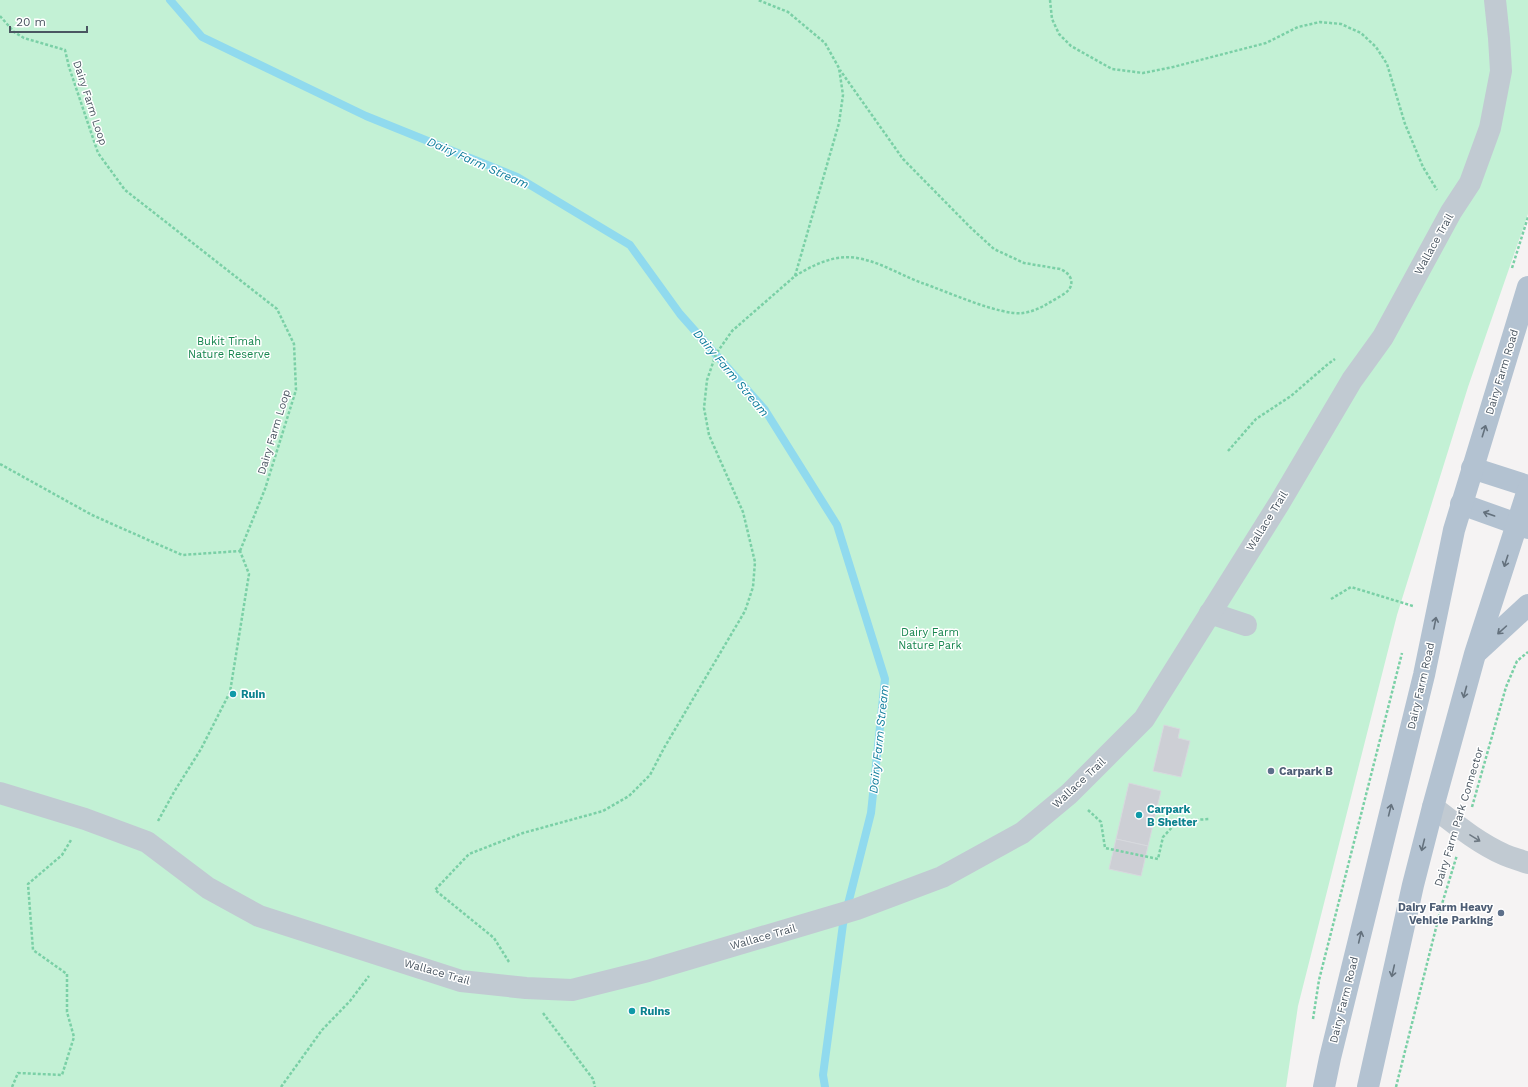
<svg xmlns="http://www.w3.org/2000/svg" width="1528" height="1087" font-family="'Work Sans',sans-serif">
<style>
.green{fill:#c3f1d5}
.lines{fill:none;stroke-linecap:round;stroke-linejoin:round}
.stream{stroke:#90daee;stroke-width:8}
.building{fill:#cdcfd5;stroke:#d7d9de}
.path{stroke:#7ad0a6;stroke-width:2.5;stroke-dasharray:3 2;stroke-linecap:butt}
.minor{stroke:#c1cad2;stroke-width:22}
.major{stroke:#b3c2d1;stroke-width:22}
.oneway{stroke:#64717d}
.oneway2{stroke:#6e7983}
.culture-dot{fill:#0f9aa8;stroke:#fff;stroke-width:1.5}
.service-dot{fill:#5c6f8a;stroke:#fff;stroke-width:1.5}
.labels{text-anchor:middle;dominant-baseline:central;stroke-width:3;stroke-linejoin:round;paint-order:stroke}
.street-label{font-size:11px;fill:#4a5661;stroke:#fff}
.park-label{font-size:11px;fill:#17864f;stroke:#fff}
.culture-label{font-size:11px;font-weight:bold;fill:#0d838f;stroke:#fff;text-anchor:start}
.service-label{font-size:11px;font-weight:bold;fill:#4e5e75;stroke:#fff;text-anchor:start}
.water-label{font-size:12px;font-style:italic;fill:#0c7c9b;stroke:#fff}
</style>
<rect width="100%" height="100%" fill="#f5f3f3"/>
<polygon class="green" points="0,0 1528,0 1528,214 1468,387 1397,615 1298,1006 1286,1087 0,1087"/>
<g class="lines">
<polyline class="stream" points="170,0 202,37 366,116 517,177 630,245 680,314 765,410 837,525 885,679 871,813 843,924 823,1075 825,1087"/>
</g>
<g class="building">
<polygon points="1164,725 1180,729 1178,738 1190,741 1181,777 1153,771"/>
<polygon points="1129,783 1161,791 1148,846 1116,839"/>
<polygon points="1116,839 1148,846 1141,876 1109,869"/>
</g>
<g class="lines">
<g class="path">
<polyline points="1050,0 1052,19 1059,34 1071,46 1112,69 1143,73 1173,67 1266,43 1298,27 1320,22 1341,24 1361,33 1376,47 1387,64 1405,124 1423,167 1437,190"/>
<polyline points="0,16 14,32 24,38 65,50 69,67 98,153 125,190 277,309 294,344 296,390 265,489 240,551"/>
<polyline points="1512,268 1528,217"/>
<path d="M795,276C813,265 835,254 857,258C881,262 900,275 922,283C946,291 1000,316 1023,313C1037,311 1047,304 1059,297C1066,293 1073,289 1071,279C1069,274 1065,271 1060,269L1024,263L994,249L970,227L903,159L840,70"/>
<polyline points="1228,451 1256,419 1291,396 1328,364 1335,359"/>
<polyline points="0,464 92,515 182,555 240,551"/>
<polyline points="1331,599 1351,587 1413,606"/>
<polyline points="1472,807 1506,687 1517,661 1528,652"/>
<polyline points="1088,810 1101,822 1105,848 1158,859 1163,837 1178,821 1210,819"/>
<polyline points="158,821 174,792 201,749 230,692 249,574 240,551"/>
<polyline points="509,962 494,938 435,890 469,854 523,833 603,811 629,796 650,775 664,748 745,611 753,587 755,562 743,512 709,435 704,408 707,380 716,354 732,331 795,276 839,123 843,95 839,68 825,43 788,12 758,0"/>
<polyline points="543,1013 593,1079 595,1087"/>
<polyline points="1313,1019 1319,980 1402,653"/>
<polyline points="12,1087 18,1073 62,1075 74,1037 67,1012 67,974 33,950 28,884 62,855 71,840"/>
<polyline points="281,1087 322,1030 350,1001 369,976"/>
<polyline points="1396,1087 1442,904 1457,855"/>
</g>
<g class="minor">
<polyline points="1210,613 1246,625"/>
<polyline points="0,793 85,819 147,842 208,888 259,916 461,981 526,988 572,990 648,971 857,909 942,877 1022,833 1069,794 1144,719 1280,502 1352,380 1383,337 1451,212 1470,183 1490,128 1501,71 1499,38 1495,0"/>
<path d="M1433,807C1455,824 1478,843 1505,855C1512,858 1520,860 1528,863"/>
</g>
<g class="major">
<polyline points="1472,468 1528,486"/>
<polyline points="1461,504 1528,528"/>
<polyline points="1476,653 1528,605"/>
<polyline points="1324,1087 1330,1058 1424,675 1454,530 1528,287"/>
<polyline points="1368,1087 1413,885 1433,807 1475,654 1528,490"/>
</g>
</g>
<defs><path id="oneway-shaft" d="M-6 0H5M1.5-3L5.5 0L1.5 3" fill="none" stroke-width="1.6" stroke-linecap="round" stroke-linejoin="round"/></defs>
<g class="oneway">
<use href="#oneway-shaft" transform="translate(1484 431) rotate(-73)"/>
<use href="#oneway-shaft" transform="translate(1489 514) rotate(-161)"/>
<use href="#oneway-shaft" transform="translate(1506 561) rotate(108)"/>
<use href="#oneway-shaft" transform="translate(1435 623) rotate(-79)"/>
<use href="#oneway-shaft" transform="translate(1502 630) rotate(138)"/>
<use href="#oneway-shaft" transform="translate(1465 692) rotate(105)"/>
<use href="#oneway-shaft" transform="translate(1390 810) rotate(-76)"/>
<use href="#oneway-shaft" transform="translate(1423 845) rotate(104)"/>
<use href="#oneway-shaft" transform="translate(1360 937) rotate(-77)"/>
<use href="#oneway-shaft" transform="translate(1393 971) rotate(103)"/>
</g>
<use class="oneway2" href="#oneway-shaft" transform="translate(1475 838) rotate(32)"/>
<g class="culture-dot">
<circle cx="233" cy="694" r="4"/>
<circle cx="1139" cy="815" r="4"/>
<circle cx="632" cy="1011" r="4"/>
</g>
<g class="service-dot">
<circle cx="1271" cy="771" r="4"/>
<circle cx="1501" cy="913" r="4"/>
</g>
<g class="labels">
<g class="street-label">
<text transform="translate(90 103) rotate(72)">Dairy Farm Loop</text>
<text transform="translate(1434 244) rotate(-61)">Wallace Trail</text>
<text transform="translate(1502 372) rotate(-73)">Dairy Farm Road</text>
<text transform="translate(274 432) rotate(-73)">Dairy Farm Loop</text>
<text transform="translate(1267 521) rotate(-58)">Wallace Trail</text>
<text transform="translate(1421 686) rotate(-77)">Dairy Farm Road</text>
<text transform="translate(1079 783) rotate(-43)">Wallace Trail</text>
<text transform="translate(1459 817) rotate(-73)">Dairy Farm Park Connector</text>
<text transform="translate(763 937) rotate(-16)">Wallace Trail</text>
<text transform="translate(437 972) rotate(16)">Wallace Trail</text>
<text transform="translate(1344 1000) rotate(-76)">Dairy Farm Road</text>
</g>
<g class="park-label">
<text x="229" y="341">Bukit Timah<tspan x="229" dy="13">Nature Reserve</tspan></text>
<text x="930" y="632">Dairy Farm<tspan x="930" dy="13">Nature Park</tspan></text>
</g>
<g class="culture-label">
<text x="241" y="694">Ruin</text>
<text x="1147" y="809">Carpark<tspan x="1147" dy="13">B Shelter</tspan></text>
<text x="640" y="1011">Ruins</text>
</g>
<g class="service-label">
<text x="1279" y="771">Carpark B</text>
<text x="1493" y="907" text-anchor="end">Dairy Farm Heavy<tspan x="1493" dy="13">Vehicle Parking</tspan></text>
</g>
<g class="water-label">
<text transform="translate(478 163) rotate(24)">Dairy Farm Stream</text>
<text transform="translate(731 373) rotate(50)">Dairy Farm Stream</text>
<text transform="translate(879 739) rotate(-84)">Dairy Farm Stream</text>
</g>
</g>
<path d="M10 26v6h77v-6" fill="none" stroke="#4a5661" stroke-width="2"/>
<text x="16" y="26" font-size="12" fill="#4a5661" stroke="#ffffff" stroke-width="3" paint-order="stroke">20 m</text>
</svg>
